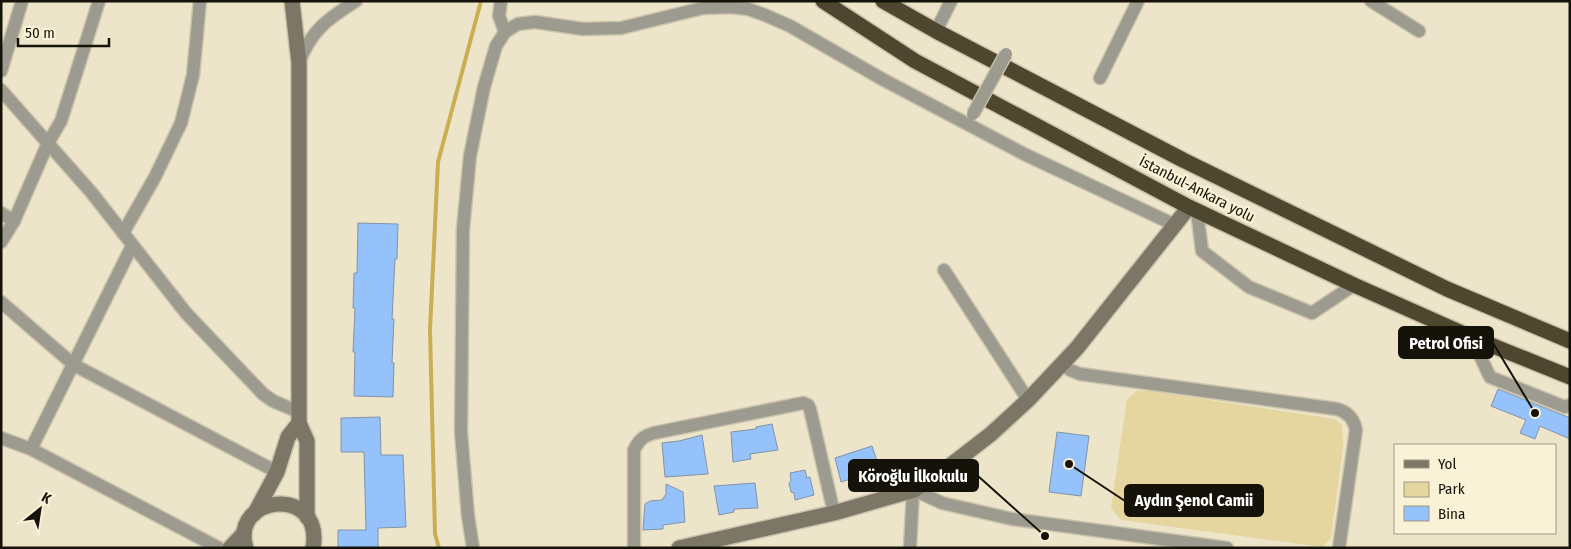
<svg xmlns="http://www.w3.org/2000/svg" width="1571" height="549" font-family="'Fira Sans Condensed',sans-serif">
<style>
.green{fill:#e5d59e}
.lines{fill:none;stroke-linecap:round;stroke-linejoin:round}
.stream{stroke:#c9af52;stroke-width:4}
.building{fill:#95c2fa;stroke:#8293a8}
.street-casing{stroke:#cac3ab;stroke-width:15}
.secondary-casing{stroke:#cac3ab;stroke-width:18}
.highway-casing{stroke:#cac3ab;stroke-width:18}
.street{stroke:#9d9a8f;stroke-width:12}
.secondary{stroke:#7b7666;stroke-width:15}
.highway{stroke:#4e4730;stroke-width:15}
.street-bridge-casing{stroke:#cac3ab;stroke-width:15;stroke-linecap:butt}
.street-bridge{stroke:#9d9a8f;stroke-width:12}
.labels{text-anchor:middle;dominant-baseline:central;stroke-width:4.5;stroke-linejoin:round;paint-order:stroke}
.street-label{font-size:15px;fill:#151209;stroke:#faf2d7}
.leader{fill:none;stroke:#151209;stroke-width:2}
.callout-dot{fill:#151209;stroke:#faf2d7;stroke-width:2}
.callout{fill:#151209;stroke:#151209;stroke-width:2}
.callout-label{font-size:16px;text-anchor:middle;font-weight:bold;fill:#fff}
</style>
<rect width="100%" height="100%" fill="#ede5ca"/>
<polygon class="green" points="1137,391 1150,391 1335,419 1342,425 1343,447 1331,538 1322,547 1121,520 1111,508 1127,399"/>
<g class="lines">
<polyline class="stream" points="439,548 435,534 430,330 438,162 481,1"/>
</g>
<g class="building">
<polygon points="358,223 398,224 397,259 395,259 392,319 394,319 392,363 394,363 393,397 354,396 355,352 353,352 355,308 353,308 354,273 357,273"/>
<polygon points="1498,389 1570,418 1570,439 1540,426 1535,439 1520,433 1526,420 1491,406"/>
<polygon points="380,417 381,455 403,455 406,527 378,528 378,548 338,548 338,530 366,530 364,452 341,452 341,418"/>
<polygon points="772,424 778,450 750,454 751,459 733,462 731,432 756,429 756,427"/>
<polygon points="1057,432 1089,436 1081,496 1049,492"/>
<polygon points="702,435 708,474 665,477 662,443 679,441"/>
<polygon points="872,446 880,470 841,482 835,458"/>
<polygon points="805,470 807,478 810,477 814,495 795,500 794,493 791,492 789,483 791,481 790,473"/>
<polygon points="755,483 758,508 734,509 734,512 719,515 714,486"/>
<polygon points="666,484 683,492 685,522 663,525 663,529 643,530 645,504 650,501 662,500 666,494"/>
</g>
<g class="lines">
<g class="street-casing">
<g id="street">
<polyline points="501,1 499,16 505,32"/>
<polyline points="1371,1 1419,31"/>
<polyline points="936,31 951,1"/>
<path d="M299,63C310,31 329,18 356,1"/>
<polyline points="1,71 22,1"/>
<polyline points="1100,78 1138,1"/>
<polyline points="1,90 91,192 186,313 263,394 273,401 299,412"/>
<polyline points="1197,211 1202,251 1249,287 1312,313 1354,285"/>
<polyline points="1,213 14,221"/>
<polyline points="123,233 155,177 181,123 193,75 200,1"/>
<polyline points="1,242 14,221 48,143 61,121 99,1"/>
<polyline points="944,270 1028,400"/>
<polyline points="1,302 74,365 277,472"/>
<polyline points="1471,337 1490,377 1565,407 1570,405"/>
<path d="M1062,364L1070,370L1080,374L1337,409C1348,412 1354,419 1356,430L1339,548"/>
<polyline points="1,438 31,449 219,548"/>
<polyline points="31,449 132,246"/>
<polyline points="914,490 942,503 1012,519 1227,548"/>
<polyline points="473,548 468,516 461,432 463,229 470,156 484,87 496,46 505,32 518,24 535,22 583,29 621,28 703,8 732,7 748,9 765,15 790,26 882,79 1024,154 1175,225"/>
<path d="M634,548V450C639,440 643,436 654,433L803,403L808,405L810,409L834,513"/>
<polyline points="910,548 913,490"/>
</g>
</g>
<g class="secondary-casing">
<g id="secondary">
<polyline points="292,1 299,63 299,423 307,441 307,517"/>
<polyline points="255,513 277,472 288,437 299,423"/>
<polyline points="230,548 244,533"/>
<path d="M246,548C229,495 324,484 313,548"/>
<polyline points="679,548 834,513 914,490 947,468 991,434 1028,400 1077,348 1189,207"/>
</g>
</g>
<g class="highway-casing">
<g id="highway">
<polyline points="823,1 915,61 1189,207 1354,285 1471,337 1570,377"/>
<polyline points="883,1 936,31 1183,160 1447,289 1570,341"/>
</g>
</g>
<use href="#street" class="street"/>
<use href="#secondary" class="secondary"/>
<use href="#highway" class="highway"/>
<g class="street-bridge-casing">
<polyline id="street-bridge" points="973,114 1006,54"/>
</g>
<use href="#street-bridge" class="street-bridge"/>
</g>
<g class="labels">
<g class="street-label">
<text transform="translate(1197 189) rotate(27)">İstanbul-Ankara yolu</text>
</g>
</g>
<path class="leader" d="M1535 413L1493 343M1045 536L978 476M1069 464L1125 501"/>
<g class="callout-dot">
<circle cx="1535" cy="413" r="5"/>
<circle cx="1045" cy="536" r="5"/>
<circle cx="1069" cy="464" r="5"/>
</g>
<g class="callout">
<rect x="1399" y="327" width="94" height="31" rx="5"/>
<rect x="849" y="460" width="129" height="31" rx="5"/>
<rect x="1125" y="485" width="138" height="31" rx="5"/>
</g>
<g class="callout-label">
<text x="1446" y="349">Petrol Ofisi</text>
<text x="913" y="482">Köroğlu İlkokulu</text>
<text x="1194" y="506">Aydın Şenol Camii</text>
</g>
<rect width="1571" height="549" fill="none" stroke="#151209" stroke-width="5"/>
<rect x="1394" y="444" width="162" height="90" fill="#faf2d7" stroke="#9e9885"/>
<rect x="1404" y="460" width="25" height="8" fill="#7b7666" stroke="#9e9885"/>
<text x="1438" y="469" font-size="15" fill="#151209">Yol</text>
<rect x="1404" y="482" width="25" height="15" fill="#e5d59e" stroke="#9e9885"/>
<text x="1438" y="494" font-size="15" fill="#151209">Park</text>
<rect x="1404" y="506" width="25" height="15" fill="#95c2fa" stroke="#9e9885"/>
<text x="1438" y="519" font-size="15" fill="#151209">Bina</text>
<g transform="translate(40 509) rotate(30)" stroke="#faf2d7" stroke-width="4" paint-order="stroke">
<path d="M0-4L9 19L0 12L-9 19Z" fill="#151209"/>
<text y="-8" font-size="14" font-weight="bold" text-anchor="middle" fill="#151209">K</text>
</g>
<path d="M18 38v8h91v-8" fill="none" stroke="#151209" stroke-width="2.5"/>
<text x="25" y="38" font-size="15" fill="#151209" stroke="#faf2d7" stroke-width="4" paint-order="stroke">50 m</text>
</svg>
